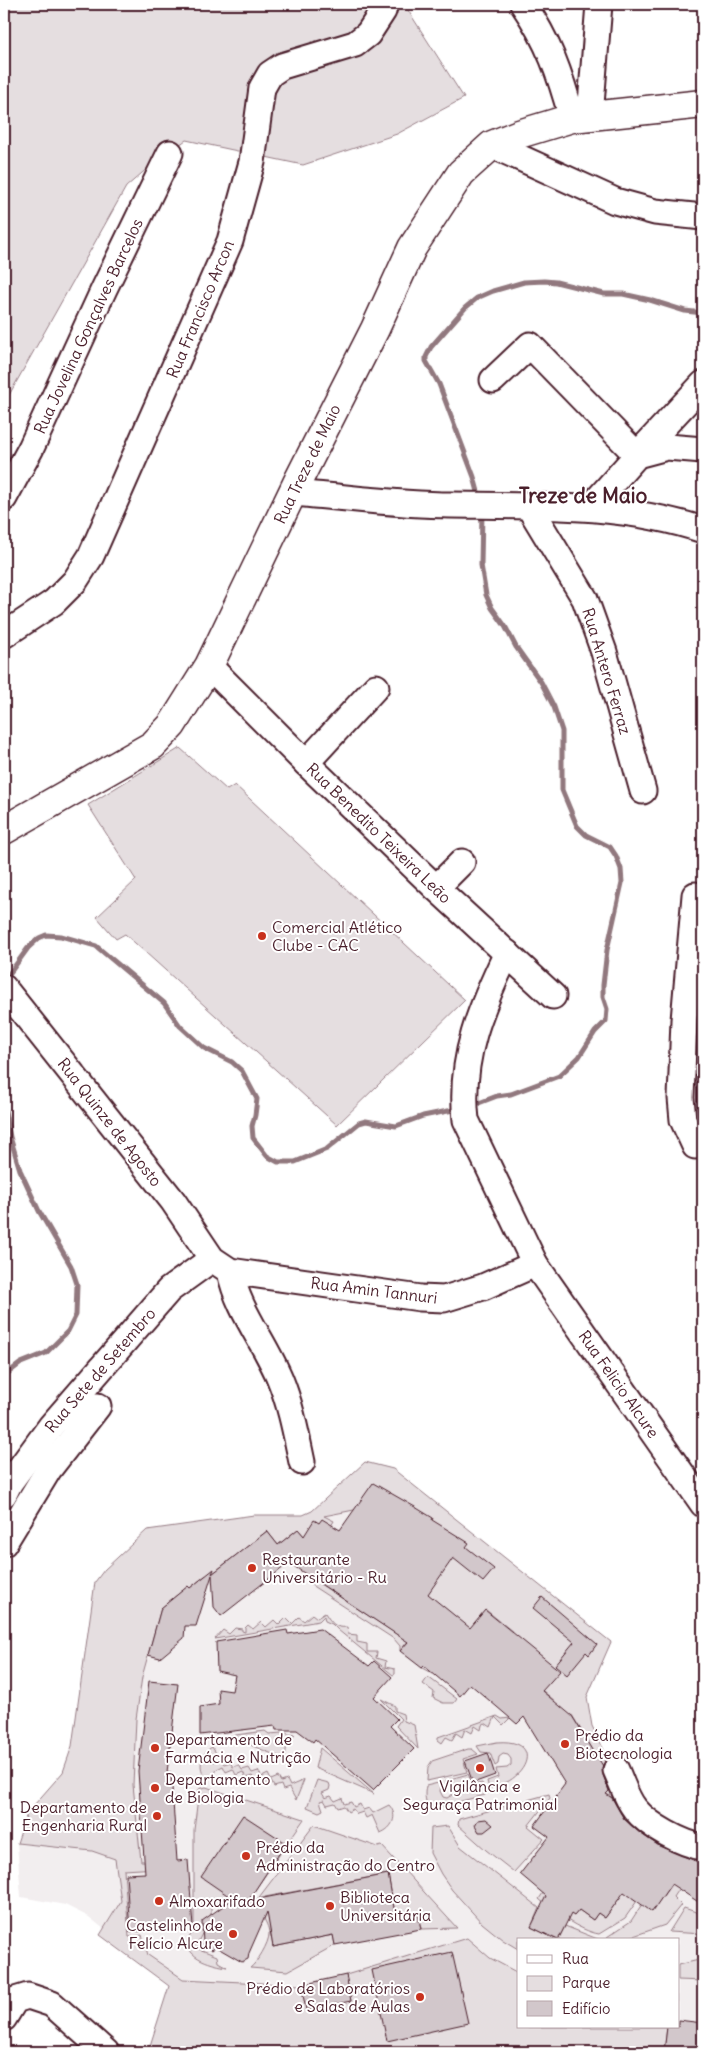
<svg xmlns="http://www.w3.org/2000/svg" width="707" height="2056" font-family="Delius,sans-serif">
<style>
.built{fill:#f2eeef;fill-rule:evenodd}
.green{fill:#e5dee0;stroke:#987e86}
.lines{fill:none;stroke-linecap:round;stroke-linejoin:round}
.stream{stroke:#91787e;stroke-width:5}
.building{fill:#d2c7cb;stroke:#4a1f2b}
.minor-casing{stroke:#4a1f2b;stroke-width:29}
.highway-casing{stroke:#4a1f2b;stroke-width:31}
.minor{stroke:#fff;stroke-width:25}
.highway{stroke:#fff;stroke-width:28}
.poi-dot{fill:#c8321e;stroke:#fff;stroke-width:2}
.labels{text-anchor:middle;dominant-baseline:central;stroke-width:4;stroke-linejoin:round;paint-order:stroke}
.street-label{font-size:16px;fill:#4a1f2b;stroke:#fff}
.poi-label{font-size:16px;fill:#4a1f2b;stroke:#fff;text-anchor:start}
.district-label{font-size:21px;font-weight:bold;fill:#4a1f2b;stroke:#fff}
</style>
<rect width="100%" height="100%" fill="#fff"/>
<filter id="ink" filterUnits="userSpaceOnUse"><feTurbulence type="fractalNoise" baseFrequency=".02" numOctaves="2"/><feDisplacementMap in="SourceGraphic" scale="10" xChannelSelector="R" yChannelSelector="G"/><feConvolveMatrix kernelMatrix="1 2 1 2 8 2 1 2 1" color-interpolation-filters="sRGB"/></filter>
<g filter="url(#ink)">
<path class="built" d="M365,1462L393,1469L611,1642L587,1697L592,1726L621,1783L703,1850V2052H179L188,1997L89,1917L65,1905L21,1897L17,1843L27,1813L63,1772L72,1746L95,1582L104,1570L147,1530L267,1531L312,1511ZM518,1940H678V2027H518Z"/>
<g class="green">
<polygon points="4,4 404,4 464,98 397,134 303,165 186,140 150,166 126,187 4,404"/>
<polygon points="180,748 227,790 235,785 465,1000 337,1125 125,934 116,939 97,917 136,880 88,805"/>
<polygon points="365,1462 393,1469 611,1642 587,1697 592,1726 613,1768 632,1812 575,1771 593,1750 572,1715 543,1732 534,1726 555,1701 538,1687 500,1648 513,1632 486,1610 433,1674 422,1668 439,1647 438,1603 400,1651 400,1646 394,1639 311,1585 314,1580 398,1635 358,1506 354,1510 324,1516 334,1521 320,1544 304,1536 298,1529 278,1545 267,1531 208,1577 206,1575 190,1588 188,1586 161,1608 142,1677 136,1719 133,1785 141,1861 156,1861 157,1868 124,1870 129,1937 142,1935 148,1955 183,1979 301,1985 307,2010 351,2001 346,1975 467,1938 490,1958 518,1973 518,2027 667,2027 664,2052 148,2052 169,1986 100,1935 121,1901 115,1859 92,1851 17,1843 27,1813 63,1772 72,1746 95,1582 104,1570 147,1530 254,1515 303,1515 312,1511"/>
<path d="M325,1613C331,1622 335,1629 347,1627L348,1634L357,1635V1642L367,1644V1652H377L376,1658L386,1661L385,1667L395,1669V1674L393,1675L338,1630L332,1624L325,1621L324,1616L319,1621L215,1639L223,1630L229,1634L235,1628L242,1629V1631L245,1632V1628L248,1625L253,1629L261,1622L266,1627L274,1620L279,1625L286,1618L292,1624L299,1617L304,1621L312,1614L317,1618Z"/>
<polygon points="428,1677 457,1699 454,1703 443,1703 433,1698 434,1692 423,1684"/>
<polygon points="381,1699 395,1706 395,1711 403,1714 404,1721 414,1725 418,1749 396,1726 401,1719"/>
<polygon points="497,1716 502,1719 510,1718 503,1725 495,1717 491,1727 485,1723 482,1725 481,1730 475,1726 472,1733 465,1729 462,1737 456,1733 452,1740 446,1737 442,1743 438,1740 438,1737"/>
<polygon points="265,1731 269,1734 282,1733 295,1735 287,1743 285,1759 228,1736"/>
<path d="M497,1742C546,1738 527,1783 489,1788L487,1781L498,1777L496,1769L507,1768L511,1765V1759L508,1755L503,1754L499,1757L498,1764L495,1766L490,1753L481,1752L477,1746Z"/>
<path d="M212,1747L216,1753L211,1757L214,1762L220,1759L224,1764L230,1762L233,1767L239,1765L242,1770L249,1768L252,1773L258,1771L262,1777L268,1774L271,1780L278,1777L281,1782L287,1780L290,1786L304,1780L296,1800L289,1788L283,1790L281,1785L274,1787L271,1781L264,1784L261,1778L255,1780L252,1776L246,1778L243,1772L236,1775L233,1769L226,1772L223,1766L217,1769L214,1776L206,1777C197,1768 201,1753 212,1747Z"/>
<polygon points="320,1748 374,1794 315,1768"/>
<polygon points="468,1749 472,1749 478,1754 463,1759 467,1772 427,1781 428,1767 432,1761"/>
<path d="M468,1774L473,1785L482,1783L486,1792L485,1795L430,1809C425,1803 424,1794 426,1786L442,1782L443,1785L441,1787L440,1791L443,1797L447,1798L452,1795L453,1791L450,1784H446V1780Z"/>
<path d="M317,1780L329,1783L330,1786L329,1790L322,1793L325,1798L331,1796L335,1801L342,1798L344,1804L351,1802L354,1807L360,1804L363,1810L369,1808L373,1813L389,1805C399,1816 392,1829 380,1833L372,1815L366,1818L363,1812L357,1814L353,1809L348,1812L344,1806L338,1808L335,1803L327,1805L324,1800L320,1801L323,1810L319,1812L307,1807Z"/>
<path d="M206,1787L304,1819L239,1913L234,1907L222,1901L211,1906V1915L197,1944L199,1949L217,1956L218,1962L227,1967C215,1965 185,1959 188,1940C189,1937 193,1932 194,1929V1830L199,1789Z"/>
<polygon points="549,1794 550,1798 528,1826 544,1839 514,1872 486,1850 458,1825 459,1819"/>
<path d="M314,1825L378,1847L382,1846L457,1928L421,1929L418,1915L396,1919L388,1874L265,1897L273,1947L333,1935L335,1945L288,1971L250,1968C257,1963 269,1943 269,1934C269,1927 265,1921 262,1915L247,1913Z"/>
<polygon points="448,1826 460,1846 539,1908 531,1927 557,1940 518,1940 518,1949 503,1940 482,1923 452,1890 441,1874 430,1853 431,1828"/>
<polygon points="701,1854 673,1897 681,1905 665,1925 622,1940 607,1937 631,1921 642,1904 652,1911 692,1856"/>
<path d="M609,1880L637,1901L625,1918L599,1934C580,1931 554,1912 539,1899L543,1893L574,1916L579,1910L593,1920L598,1913L605,1918L621,1896Z"/>
<polygon points="684,1908 699,1913 703,1908 703,1934 669,1932"/>
<polygon points="565,1926 600,1940 558,1940"/>
<polygon points="703,1959 703,1981 678,1980 678,1965"/>
</g>
<g class="lines">
<g class="stream">
<polyline points="480,499 474,477 439,384 426,361 426,357 431,347 465,308 477,298 493,291 524,282 544,281 556,282 604,294 623,294 650,300 685,311 703,313"/>
<polyline points="4,981 28,948 39,938 46,935 61,936 96,946 164,1003 180,1026 204,1048 232,1062 242,1071 257,1099 255,1115 252,1126 253,1138 267,1156 278,1162 295,1162 327,1149 359,1123 366,1121 396,1126 423,1116 458,1109"/>
<polyline points="4,1106 10,1137 20,1170 39,1211 71,1266 77,1284 76,1315 68,1331 46,1353 21,1363 4,1376"/>
<polyline points="471,1106 497,1096 511,1094 559,1076 579,1057 595,1032 606,1021 607,1009 603,997 603,985 607,950 622,883 621,869 616,856 610,847 586,835 577,826 562,790 562,731 554,707 541,682 516,647 505,626 492,608 486,595 481,565 482,512"/>
</g>
</g>
<g class="building">
<polygon points="373,1483 415,1507 433,1518 432,1520 469,1543 466,1547 494,1569 483,1582 453,1558 428,1594 470,1628 485,1610 560,1671 542,1691 572,1716 603,1766 603,1775 609,1791 606,1794 612,1798 624,1819 640,1833 659,1846 703,1864 703,1905 671,1884 652,1912 624,1892 605,1918 598,1913 593,1920 579,1910 574,1916 571,1914 558,1940 531,1927 546,1896 520,1874 549,1837 534,1826 565,1784 524,1717 517,1724 470,1684 460,1696 424,1666 422,1668 400,1651 408,1642 289,1563 221,1616 214,1607 212,1575 196,1626 185,1626 184,1638 160,1658 148,1655 161,1608 188,1586 190,1588 214,1569 212,1574 267,1531 278,1545 298,1529 304,1536 314,1520 319,1523 322,1519 340,1530"/>
<polygon points="542,1597 597,1644 589,1655 586,1652 567,1675 555,1665 574,1642 533,1608"/>
<polygon points="320,1629 369,1666 374,1661 392,1677 374,1697 397,1719 390,1726 414,1749 373,1790 315,1739 313,1742 297,1730 276,1730 275,1726 200,1735 200,1707 219,1704 218,1689 232,1691 235,1675 217,1671 216,1642 287,1630 288,1634"/>
<polygon points="149,1681 178,1684 167,1772 171,1772 177,1861 188,1860 193,1927 130,1932 126,1874 145,1873 138,1771"/>
<polygon points="488,1753 495,1775 473,1783 465,1761"/>
<polygon points="243,1815 286,1843 248,1901 388,1874 396,1919 418,1915 421,1929 335,1945 333,1935 273,1947 267,1912 249,1953 248,1959 242,1962 216,1947 212,1950 203,1945 202,1921 233,1899 201,1877"/>
<polygon points="486,1819 493,1825 484,1832 479,1832 475,1825 478,1820"/>
<polygon points="452,1952 468,2023 387,2041 372,1970"/>
<polygon points="346,1975 351,2001 306,2010 301,1985"/>
<polygon points="678,2020 703,2023 703,2052 664,2052 667,2027 678,2027"/>
</g>
<g class="lines">
<g class="minor-casing">
<g id="minor">
<path d="M523,4C549,42 560,74 572,118"/>
<polyline points="590,117 599,4"/>
<polyline points="492,145 615,201 655,212 703,217"/>
<polyline points="493,380 530,345 637,455 703,384"/>
<path d="M292,493C345,497 399,505 451,505C536,506 622,503 703,530"/>
<polyline points="4,498 31,448 104,289 170,153"/>
<polyline points="528,505 585,599 604,652 643,791"/>
<polyline points="590,508 637,455 667,447 703,450"/>
<polyline points="4,635 54,602 75,581 91,556 230,241 252,162 262,88 270,74 282,66 355,44 368,34 383,11 385,4"/>
<polyline points="209,666 306,763 436,888 553,996"/>
<polyline points="306,763 376,687"/>
<polyline points="436,888 462,862"/>
<polyline points="695,895 684,1020 681,1098 683,1120 695,1146"/>
<path d="M507,953C481,1007 459,1058 466,1120L535,1264L703,1504"/>
<polyline points="4,988 173,1201 212,1259 230,1271 420,1298 444,1299 483,1287 535,1264"/>
<path d="M230,1271C238,1311 265,1342 280,1379C291,1406 296,1434 302,1462"/>
<polyline points="4,1494 10,1482 51,1426 169,1290 212,1259"/>
<polyline points="4,1543 49,1469 98,1406"/>
<path d="M616,1770C622,1783 626,1798 635,1809C649,1826 682,1844 703,1847"/>
<polyline points="4,2018 15,2000 28,1996 52,2004 106,2052"/>
</g>
</g>
<g class="highway-casing">
<polyline id="highway" points="4,830 153,745 172,725 209,666 299,479 375,329 412,248 461,173 492,145 519,134 572,118 703,104"/>
</g>
<use href="#minor" class="minor"/>
<use href="#highway" class="highway"/>
</g>
</g>
<g class="poi-dot">
<circle cx="262" cy="936" r="5"/>
<circle cx="252" cy="1568" r="5"/>
<circle cx="565" cy="1744" r="5"/>
<circle cx="155" cy="1748" r="5"/>
<circle cx="480" cy="1768" r="5"/>
<circle cx="155" cy="1788" r="5"/>
<circle cx="157" cy="1816" r="5"/>
<circle cx="246" cy="1856" r="5"/>
<circle cx="159" cy="1901" r="5"/>
<circle cx="330" cy="1906" r="5"/>
<circle cx="233" cy="1934" r="5"/>
<circle cx="420" cy="1997" r="5"/>
</g>
<g class="labels">
<g class="street-label">
<text transform="translate(200 309) rotate(-67)">Rua Francisco Arcon</text>
<text transform="translate(88 326) rotate(-65)">Rua Jovelina Gonçalves Barcelos</text>
<text transform="translate(307 464) rotate(-64)">Rua Treze de Maio</text>
<text transform="translate(607 671) rotate(73)">Rua Antero Ferraz</text>
<text transform="translate(379 833) rotate(44)">Rua Benedito Teixeira Leão</text>
<text transform="translate(110 1122) rotate(52)">Rua Quinze de Agosto</text>
<text transform="translate(374 1290) rotate(7)">Rua Amin Tannuri</text>
<text transform="translate(100 1370) rotate(-49)">Rua Sete de Setembro</text>
<text transform="translate(619 1384) rotate(55)">Rua Felicio Alcure</text>
</g>
<g class="poi-label">
<text x="272" y="927">Comercial Atlético<tspan x="272" dy="18">Clube - CAC</tspan></text>
<text x="262" y="1559">Restaurante<tspan x="262" dy="18">Universitário - Ru</tspan></text>
<text x="575" y="1735">Prédio da<tspan x="575" dy="18">Biotecnologia</tspan></text>
<text x="165" y="1739">Departamento de<tspan x="165" dy="18">Farmácia e Nutrição</tspan></text>
<text x="165" y="1779">Departamento<tspan x="165" dy="18">de Biologia</tspan></text>
<text x="480" y="1786" text-anchor="middle">Vigilância e<tspan x="480" dy="18">Seguraça Patrimonial</tspan></text>
<text x="147" y="1807" text-anchor="end">Departamento de<tspan x="147" dy="18">Engenharia Rural</tspan></text>
<text x="256" y="1847">Prédio da<tspan x="256" dy="18">Administração do Centro</tspan></text>
<text x="340" y="1897">Biblioteca<tspan x="340" dy="18">Universitária</tspan></text>
<text x="169" y="1901">Almoxarifado</text>
<text x="223" y="1925" text-anchor="end">Castelinho de<tspan x="223" dy="18">Felício Alcure</tspan></text>
<text x="410" y="1988" text-anchor="end">Prédio de Laboratórios<tspan x="410" dy="18">e Salas de Aulas</tspan></text>
</g>
<g class="district-label">
<text x="583" y="495">Treze de Maio</text>
</g>
</g>
<rect width="707" height="2056" fill="none" stroke="#fff" stroke-width="20"/>
<rect x="10" y="10" width="687" height="2036" fill="none" stroke="#4a1f2b" stroke-width="2" filter="url(#ink)"/>
<rect x="517" y="1938" width="162" height="90" fill="#ffffff" stroke="#b7a5aa"/>
<rect x="527" y="1955" width="25" height="8" fill="#ffffff" stroke="#b7a5aa"/>
<text x="562" y="1964" font-size="15" fill="#4a1f2b">Rua</text>
<rect x="527" y="1976" width="25" height="15" fill="#e5dee0" stroke="#b7a5aa"/>
<text x="562" y="1988" font-size="15" fill="#4a1f2b">Parque</text>
<rect x="527" y="2001" width="25" height="15" fill="#d2c7cb" stroke="#b7a5aa"/>
<text x="562" y="2014" font-size="15" fill="#4a1f2b">Edifício</text>
</svg>
